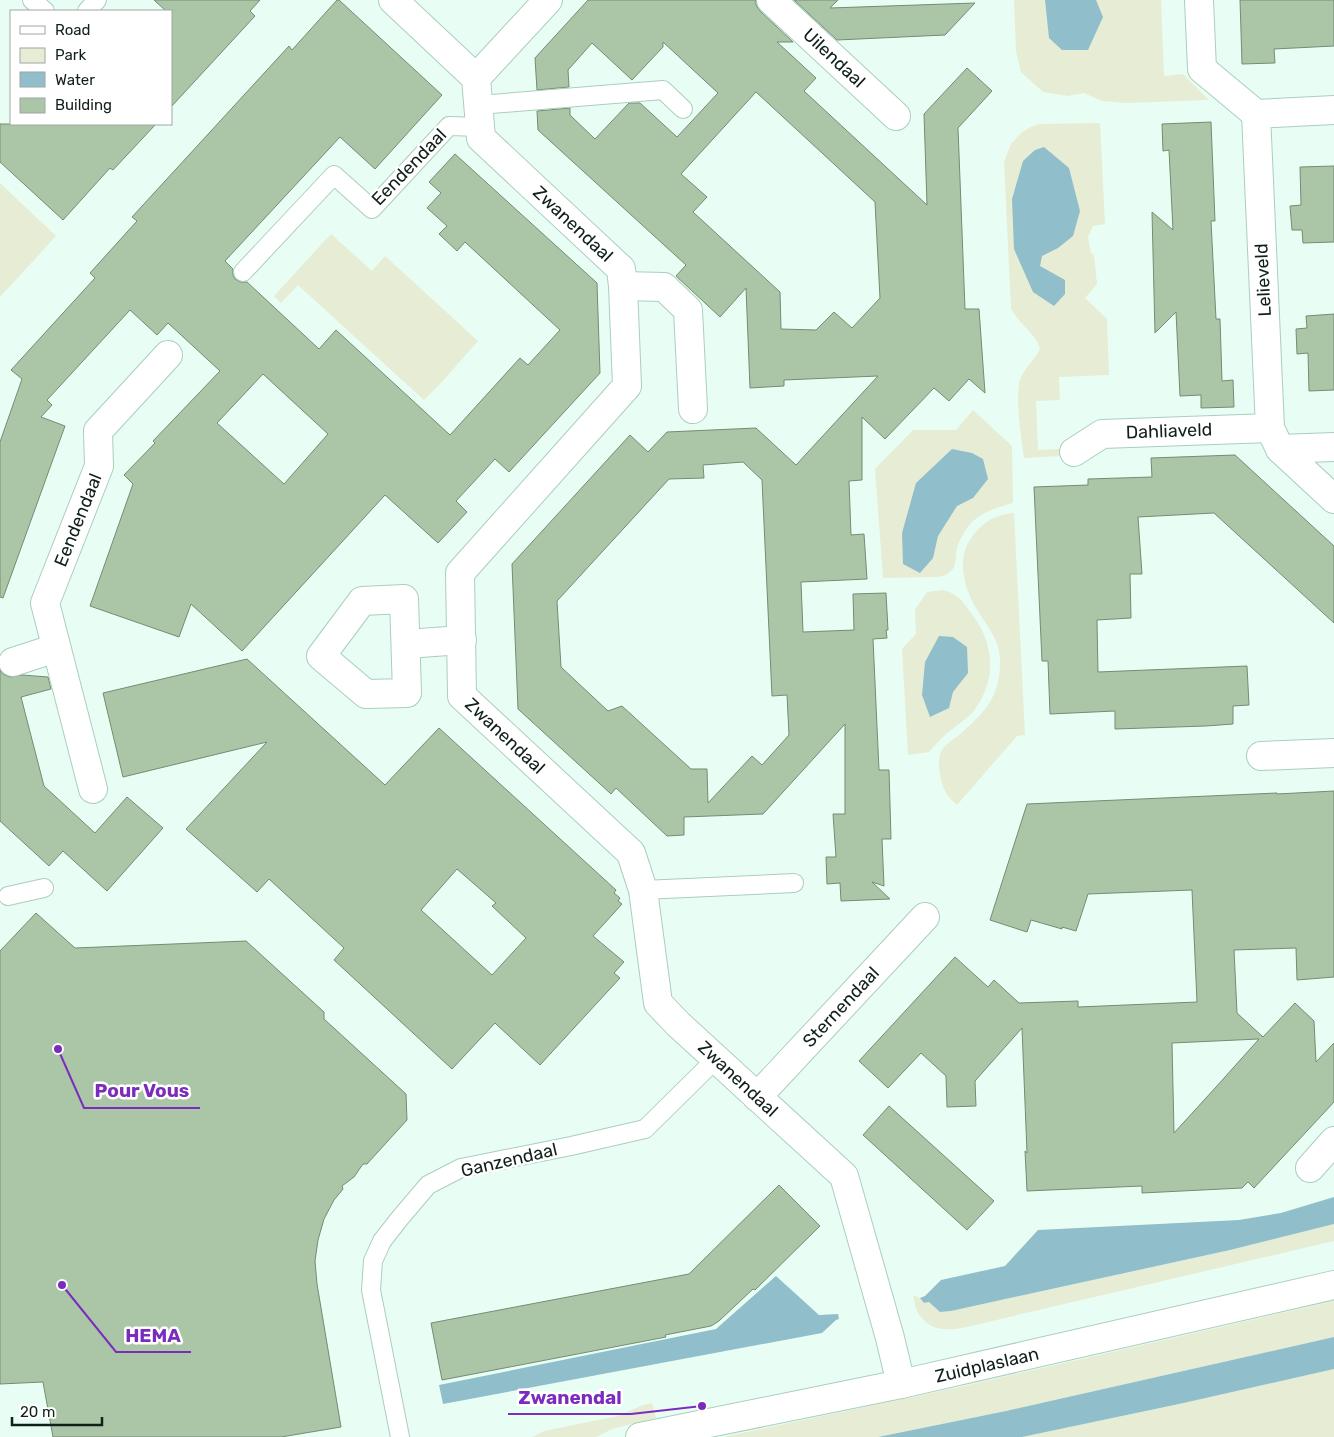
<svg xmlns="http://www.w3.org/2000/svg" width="1334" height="1437" font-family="Rubik,sans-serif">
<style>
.green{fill:#e7ecd4}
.water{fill:#90becb}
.building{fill:#aac6a7;stroke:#758b72;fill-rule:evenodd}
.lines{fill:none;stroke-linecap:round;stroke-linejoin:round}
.lane-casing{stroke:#aacebe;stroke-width:20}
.street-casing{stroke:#aacebe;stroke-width:30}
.secondary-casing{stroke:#aacebe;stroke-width:30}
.lane{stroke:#fff;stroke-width:18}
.street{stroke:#fff;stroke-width:28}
.secondary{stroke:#fff;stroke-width:28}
.labels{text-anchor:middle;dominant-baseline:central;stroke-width:5;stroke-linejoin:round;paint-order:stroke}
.street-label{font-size:18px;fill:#12201a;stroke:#fff}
.leader{fill:none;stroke:#7b2cbf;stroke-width:2}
.callout-dot{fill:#7b2cbf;stroke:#fff;stroke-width:2}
.callout-label{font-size:19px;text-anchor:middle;font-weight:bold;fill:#7b2cbf;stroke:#fff;stroke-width:5;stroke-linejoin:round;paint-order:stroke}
</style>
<rect width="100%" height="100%" fill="#e8fef4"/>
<g class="green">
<polygon points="1014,0 1161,0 1164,76 1183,74 1209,100 1126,103 1102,101 1084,93 1068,96 1043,92 1021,72 1016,51"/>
<path d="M1100,123L1105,224L1093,226L1088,237L1091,253L1094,255L1097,284L1085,298L1107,319L1109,375L1059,377L1060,400L1036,401L1038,450L1061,449L1062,456L1024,458C1022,439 1013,391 1022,375C1027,366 1035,359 1040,349C1036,333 1018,324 1011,308L1004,162L1011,144L1022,132L1029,128L1039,124Z"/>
<polygon points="0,183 56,236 0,297"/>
<polygon points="331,234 372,271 385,256 478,341 441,383 424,400 298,285 281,303 274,296"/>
<path d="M973,410L1012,446L1013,503C999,507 984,511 973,521C966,528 960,538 957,548C955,554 957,565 952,570C948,575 943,576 938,577L883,578L875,469L913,430H956Z"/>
<path d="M1014,513L1025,735L1017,736L957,805C953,801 947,796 945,791C940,782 936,758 942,750C945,744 954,739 959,735C984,713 1000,698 1000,662C1001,635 978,618 969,594C966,588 965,582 964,576C961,559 964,546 975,533C984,521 998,514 1014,513Z"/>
<path d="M943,590C960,594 966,606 976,620C996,650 995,685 972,713C964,721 954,727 945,735C939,740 934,746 929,752L908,755L902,649L916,634L915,610L927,592Z"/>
<path d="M1334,1224V1241L962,1328C944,1331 927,1330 917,1311C915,1306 914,1300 913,1295L920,1298L924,1303L929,1302L940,1312L951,1311L1230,1250Z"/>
<polygon points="1334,1301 1334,1337 1006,1411 878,1437 723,1437 950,1389"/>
<polygon points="1334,1369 1334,1437 1022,1437 1179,1404"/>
<polygon points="652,1403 656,1418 612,1429 596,1437 532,1437 544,1431 618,1416 643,1405"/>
</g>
<g class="water">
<polygon points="1045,0 1096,0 1103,17 1088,50 1062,50 1049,38"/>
<polygon points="1044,147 1069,168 1080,211 1073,236 1058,248 1042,256 1040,266 1065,280 1065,294 1054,306 1033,292 1014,249 1012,199 1023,161 1035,150"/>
<polygon points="952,449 972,453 983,459 988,479 973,498 957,506 938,536 933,558 920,573 903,564 902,533 916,483"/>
<polygon points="939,636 953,637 967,647 968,673 953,692 949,708 930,717 922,695 925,662"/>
<polygon points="1334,1197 1334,1224 1230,1250 951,1311 940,1312 929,1302 924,1303 920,1298 925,1296 941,1280 1005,1266 1038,1230 1239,1220 1281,1213"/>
<polygon points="776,1276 819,1315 838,1314 839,1319 836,1320 822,1333 443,1404 439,1385 716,1329"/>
<polygon points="1334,1337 1334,1369 1179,1404 1022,1437 878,1437 1006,1411"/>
</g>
<g class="building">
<polygon points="154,0 260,0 250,11 255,16 171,107 171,11 166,11"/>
<path d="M337,0H339L442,95L375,169L340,137L225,261L233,269V275L235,279L241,282H247L319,349L336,330L450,435L520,358L528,365L560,330L465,242L457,251L439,234L447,226L427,208L441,193L429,182L455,154L597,283L600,373L509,472L495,459L456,501L467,512L438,543L385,495L242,651L191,604L179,637L90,606L133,484L124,475L155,443L153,441L220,371L168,323L157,335L130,310L47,400L52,405L41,417L65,426L3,598L0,597V442L22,379L11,370L95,278L90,273L137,221L132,217L289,46L292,50ZM263,374L328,434L284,484L217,423Z"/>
<path d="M588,0H756V5L760,11L793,42H777L816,78L804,91L927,205L924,114L967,68L992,91L958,128L965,309H979L985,393L969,379L949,401L934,388L885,439L862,417V480L849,481L851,535L864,534L867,579L801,582L803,632L854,630L853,594L886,593L888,630H886L887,638L873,639L879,770H889L891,839H882L884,886L872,882L890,899L841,901L840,883L827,884L826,857H836L833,814H845V724L763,814L684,817V835L667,836L616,788L611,794L518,709L512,564L630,435L648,452L667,432L756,428L796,465L878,376L784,380V386L750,388L746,288L720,317L676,276L686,265L538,130L537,111L570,108V115L595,139L629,103H640L677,137L718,93L663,42V47L632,80L592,43L568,70L569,87L537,90L535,58ZM756,92L875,202L880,298L852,328L834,312L816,330L781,329L780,292L693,212L707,197L681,174ZM743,462L762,480L772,696L787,695L789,735L762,765L752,756L708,803L707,769H691L622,706L608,711L561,667L557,601L669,479L704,478L703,465Z"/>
<polygon points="794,0 838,0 830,8 975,3 945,35 837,40"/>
<polygon points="1240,0 1334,0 1334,46 1274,49 1275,63 1242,64"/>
<polygon points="1211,122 1215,221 1211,221 1216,319 1220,319 1222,381 1233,380 1234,407 1201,408 1201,395 1180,396 1176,312 1155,333 1152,212 1173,230 1169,150 1163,151 1162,124"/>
<polygon points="0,124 156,124 113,170 110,168 63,220 0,162"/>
<polygon points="1334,166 1334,242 1303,243 1302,230 1292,230 1290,206 1301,205 1300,167"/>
<polygon points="1334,314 1334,390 1309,391 1308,353 1297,354 1296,329 1307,328 1306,316"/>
<polygon points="1235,455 1334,546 1334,623 1214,513 1138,517 1142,574 1130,574 1131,618 1097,620 1098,672 1247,666 1249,705 1233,706 1233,724 1206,726 1115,729 1115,711 1050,714 1048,661 1042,661 1034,487 1088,485 1088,479 1152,477 1151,458"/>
<path d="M247,659L385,785L439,728L616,890L614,893L620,898L618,901L622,904L593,936L624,962L614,973L620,978L540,1065L495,1023L452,1069L334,960L344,948L269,879L257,892L186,829L267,742L123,777L103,693ZM457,869L496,903L492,906L526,938L492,975L421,910Z"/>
<polygon points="0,670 3,674 10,677 22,675 48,677 51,689 21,697 44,786 95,833 127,797 163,828 107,891 63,851 49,866 0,821"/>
<path d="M1334,791V977L1297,980L1296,948L1234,950L1237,1013L1263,1037L1295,1003L1314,1021L1316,1062L1334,1043V1102L1254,1188L1248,1182L1242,1188L1142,1193V1186L1027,1191L1025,1151L1027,1153L1022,1028L975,1081L976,1106L947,1107L946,1076L921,1053L888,1088L859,1061L955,957L988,987L994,980L1019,1003L1078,1001V1007L1197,1002L1192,890L1088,894L1076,931L1062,927V929L1031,920L1027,932L990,920L1027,804L1277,793V794ZM1259,1039L1216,1087L1174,1133L1172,1043Z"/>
<polygon points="36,913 75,948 246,941 324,1012 324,1019 406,1094 407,1120 367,1164 363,1164 354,1177 342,1186 343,1189 334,1200 324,1219 318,1240 315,1261 317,1284 341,1427 281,1437 53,1437 43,1382 0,1384 0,951"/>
<polygon points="889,1106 994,1201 967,1230 863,1135"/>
<polygon points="779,1185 820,1226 755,1290 753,1289 719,1321 711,1326 665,1335 666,1337 442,1380 431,1323 689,1274"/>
</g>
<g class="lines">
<g class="lane-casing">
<g id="lane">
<polyline points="32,0 45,11"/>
<polyline points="87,11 97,0"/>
<polyline points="479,105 663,90 683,109"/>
<polyline points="243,272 334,175 372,209 449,126 480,127"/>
<polyline points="643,890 794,883"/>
<polyline points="8,896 44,888"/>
<polyline points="400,1437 371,1290 373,1261 382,1241 400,1218 428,1185 461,1168 571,1146 645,1129 716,1059"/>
</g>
</g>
<g class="street-casing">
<g id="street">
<polyline points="393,0 476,78 481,138 621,269 623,286 627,386 460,573 462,696 631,853 643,890 658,1003 678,1024 844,1176 890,1338 901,1384"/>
<polyline points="771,0 896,116"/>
<polyline points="1199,0 1202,69 1256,114"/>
<polyline points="476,78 548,0"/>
<polyline points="1334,110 1256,114 1270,428 1280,449 1334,499"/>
<polyline points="623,286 664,287 688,310 693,409"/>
<polyline points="1280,449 1334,447"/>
<polyline points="1074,452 1102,434 1270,428"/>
<polygon points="404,599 407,693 366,694 321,656 362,601"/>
<polyline points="406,644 462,640"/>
<polyline points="13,662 56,648"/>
<polyline points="1261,756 1334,753"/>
<polyline points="93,789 45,603 99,466 98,431 168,355"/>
<polyline points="757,1097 925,917"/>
<polyline points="1310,1168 1334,1141"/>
</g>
</g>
<g class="secondary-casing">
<polyline id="secondary" points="640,1437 901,1384 1334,1285"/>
</g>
<use href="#lane" class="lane"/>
<use href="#street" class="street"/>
<use href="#secondary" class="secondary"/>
</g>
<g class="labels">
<g class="street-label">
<text transform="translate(834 58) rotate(43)">Uilendaal</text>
<text transform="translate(409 167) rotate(-46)">Eendendaal</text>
<text transform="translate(573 224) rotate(43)">Zwanendaal</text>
<text transform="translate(1263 280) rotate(-93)">Lelieveld</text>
<text transform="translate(1169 431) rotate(-2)">Dahliaveld</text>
<text transform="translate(78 520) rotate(-68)">Eendendaal</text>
<text transform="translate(505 736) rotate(43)">Zwanendaal</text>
<text transform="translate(841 1007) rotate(-47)">Sternendaal</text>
<text transform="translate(738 1079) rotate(43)">Zwanendaal</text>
<text transform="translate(509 1160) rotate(-13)">Ganzendaal</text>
<text transform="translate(987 1365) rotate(-13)">Zuidplaslaan</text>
</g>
</g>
<path class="leader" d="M58 1049L84 1108H200M62 1285L116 1352H191M702 1406L631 1414H508"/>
<g class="callout-dot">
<circle cx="58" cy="1049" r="5"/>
<circle cx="62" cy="1285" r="5"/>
<circle cx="702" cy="1406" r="5"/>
</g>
<g class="callout-label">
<text x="142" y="1097">Pour Vous</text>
<text x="153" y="1342">HEMA</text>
<text x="570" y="1404">Zwanendal</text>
</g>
<rect x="10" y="10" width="162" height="115" fill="#ffffff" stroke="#a0a6a3"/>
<rect x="20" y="26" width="25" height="8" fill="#ffffff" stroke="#a0a6a3"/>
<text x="55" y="35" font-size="15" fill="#12201a">Road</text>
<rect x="20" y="48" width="25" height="15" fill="#e7ecd4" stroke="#a0a6a3"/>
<text x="55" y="60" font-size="15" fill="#12201a">Park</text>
<rect x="20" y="72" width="25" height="15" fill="#90becb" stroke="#a0a6a3"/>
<text x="55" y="85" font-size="15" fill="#12201a">Water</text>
<rect x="20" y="98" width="25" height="15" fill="#aac6a7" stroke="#a0a6a3"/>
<text x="55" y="110" font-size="15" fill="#12201a">Building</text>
<path d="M12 1417v8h90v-8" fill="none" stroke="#12201a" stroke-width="2.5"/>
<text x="20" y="1417" font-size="15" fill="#12201a" stroke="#ffffff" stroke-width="4" paint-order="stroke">20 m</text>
</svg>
